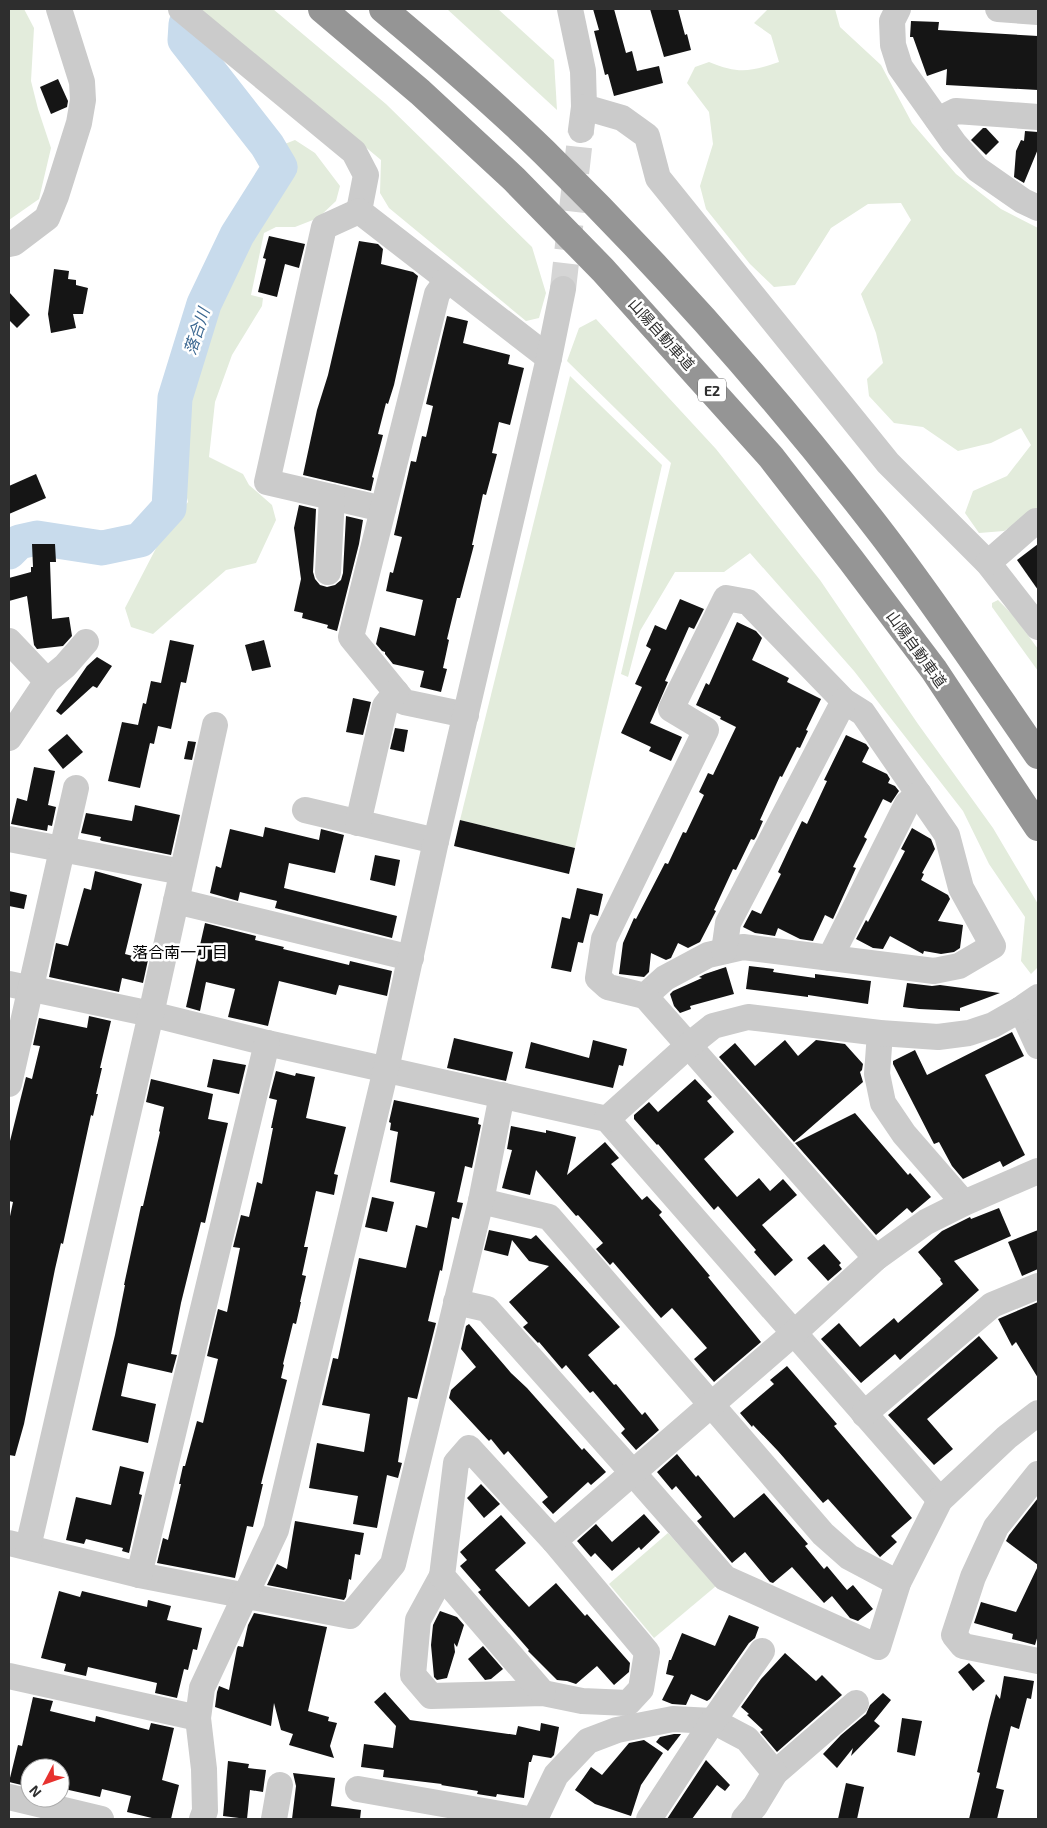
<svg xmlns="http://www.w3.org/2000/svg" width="1047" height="1828" font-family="'Exo 2','Noto Sans JP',sans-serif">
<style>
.green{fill:#e3ecdc}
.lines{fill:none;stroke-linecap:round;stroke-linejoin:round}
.river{stroke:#c8dbec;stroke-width:35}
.building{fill:#151515}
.minor-tunnel{stroke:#d5d5d5;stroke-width:26;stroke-dasharray:26 13;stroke-linecap:butt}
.minor{stroke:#cbcbcb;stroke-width:26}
.highway{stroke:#959595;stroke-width:28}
.labels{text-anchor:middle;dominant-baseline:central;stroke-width:5;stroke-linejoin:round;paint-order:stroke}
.shield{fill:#fff;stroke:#6d6d6d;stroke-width:1}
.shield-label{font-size:14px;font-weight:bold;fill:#2e2e2e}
.street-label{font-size:15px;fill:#2e2e2e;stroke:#fff}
.water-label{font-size:16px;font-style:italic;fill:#3c6891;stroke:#fff}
.neighbourhood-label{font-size:16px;fill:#000;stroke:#fff}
</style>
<rect width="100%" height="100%" fill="#fff"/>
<g class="green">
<polygon points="9,9 24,9 34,28 31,81 38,109 51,148 39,199 9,220"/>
<polygon points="200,9 273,9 386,104 532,247 546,293 539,318 526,321 389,208 380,193 381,160"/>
<polygon points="447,9 498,9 554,60 557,110"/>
<path d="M768,9H835L840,27L881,65L912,123L956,174L1001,209L1038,228V509L1004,531L979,533L965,513L973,491L1007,476L1031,445L1021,428L991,443L958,451L923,427L894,423L869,396L867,379L883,363L876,333L861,294L911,220L901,203L868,204L831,228L795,285L774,287L750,264L706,209L700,186L713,144L709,112L687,83L695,67L709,62C739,74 749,72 779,62L771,35L754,23Z"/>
<polygon points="295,140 315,153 340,186 336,201 318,218 295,227 276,227 264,233 251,295 263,298 262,306 232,355 215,402 209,457 243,474 249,485 272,505 276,520 256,563 226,570 153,634 131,627 125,608 167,527 188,502 182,478 167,452 177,402 193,365 207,317 244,236 286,172 277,147"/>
<polygon points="596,319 716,449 820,580 918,724 993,828 1038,904 1038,967 1031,974 1021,961 1025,917 989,864 963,811 854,671 750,553 724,572 675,572 640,631 628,677 621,674 671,463 567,361 579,328"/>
<polygon points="570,376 662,465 575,848 460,820"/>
<polygon points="998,600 1014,616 1038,649 1038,671 992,607 992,603"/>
<polygon points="668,1533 716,1586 654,1638 609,1584"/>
</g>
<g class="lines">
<polyline class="river" points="9,552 19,542 37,538 102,548 140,540 169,508 175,398 204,304 237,235 280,167 267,145 185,40 186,24"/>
</g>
<g class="building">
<polygon points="593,9 614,9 626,53 632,51 637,71 659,66 663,83 614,96 608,74 605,75 594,31 599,30"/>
<polygon points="650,9 678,9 685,35 687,34 691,50 664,57"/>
<polygon points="911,21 939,22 938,30 1038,36 1038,90 946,85 947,69 927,76 913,37 910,37"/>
<polygon points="58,79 68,101 67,107 51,114 40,87"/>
<polygon points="983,128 986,128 999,142 986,155 971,140"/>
<polygon points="1025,131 1038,132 1038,149 1024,183 1014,177 1016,151 1021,140 1024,141"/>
<polygon points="269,236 305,244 299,268 285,264 277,297 258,292 266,259 263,258"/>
<polygon points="359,241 378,244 383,249 381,264 413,272 418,276 394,385 388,404 386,403 378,434 383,435 372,477 374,478 371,491 303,475 317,410 328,375"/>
<polygon points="54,269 69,271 68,279 76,280 76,285 88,288 83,314 73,314 76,328 51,333 48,314"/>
<polygon points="9,292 30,315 17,328 9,320"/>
<polygon points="447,316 468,321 463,343 510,355 508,364 524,368 510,425 499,422 492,453 497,454 486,495 483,494 472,545 474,545 469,564 460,598 457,598 447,639 449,640 443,668 447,669 441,692 420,687 424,671 393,664 385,654 385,652 382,651 376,644 380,627 415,636 423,600 386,591 390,572 393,573 402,537 394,535 411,461 416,462 422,436 426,437 433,406 426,404"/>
<polygon points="36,474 46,498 9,514 9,486"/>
<polygon points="299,505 316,509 313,572 315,579 320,585 327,587 335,585 341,580 343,573 346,516 363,520 359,544 337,631 327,628 328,625 302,618 303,613 294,611 301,579 294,528"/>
<polygon points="32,544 55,544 56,562 50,562 52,619 69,617 72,636 63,646 37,649 34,645 27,596 9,601 9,578 31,572 31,567 33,567"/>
<polygon points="1038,544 1038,590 1017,560"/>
<polygon points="680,599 704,609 694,629 689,627 665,681 668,682 651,721 650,723 682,737 671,761 649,751 651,747 621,733 642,687 635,684 651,649 646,646 655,625 666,630"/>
<polygon points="737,622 756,631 762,638 752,660 789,678 787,682 821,699 806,730 808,731 800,748 797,747 782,777 780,776 760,820 763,821 756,837 754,840 751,839 736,870 733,869 714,910 716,911 700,942 688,948 678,943 671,958 666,960 651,953 649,972 644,977 619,974 623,943 634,918 636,919 665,863 668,864 683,832 686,833 704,795 699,792 708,773 713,775 736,727 720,719 721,717 696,705 706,683 709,685"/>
<polygon points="170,640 194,645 186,683 181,682 171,729 158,726 154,744 150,743 140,788 108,781 122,722 138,725 143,703 146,704 151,681 161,683"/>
<polygon points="264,640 271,667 252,671 245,645"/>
<polygon points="97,657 112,666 97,688 93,686 61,715 56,711 87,666"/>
<polygon points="353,698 371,702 363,735 346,732"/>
<polygon points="395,728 408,730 404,752 390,749"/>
<polygon points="67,734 83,752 63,769 48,750"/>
<polygon points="846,735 866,744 869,748 862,762 887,774 890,779 888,783 895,786 899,791 891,803 883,799 864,837 867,839 853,867 856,868 833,919 825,915 813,941 800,939 778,928 775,936 755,933 743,927 752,910 761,914 781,874 778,872 792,842 802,821 807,824 827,781 824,780"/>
<polygon points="188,741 196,742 192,760 184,759"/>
<polygon points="34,767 55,771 48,805 56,807 52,826 48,825 47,831 11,824 17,798 27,801"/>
<polygon points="135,805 180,815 171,855 102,841 100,840 101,837 81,833 86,813 132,821"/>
<polygon points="460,820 575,848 569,874 454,846"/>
<polygon points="265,827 319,840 321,829 344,835 335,873 289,863 284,888 397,916 392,938 275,908 277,901 240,892 238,901 210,893 216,866 221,868 230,829 263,837"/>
<polygon points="912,828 931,839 935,849 922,873 924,874 921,880 948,895 950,899 938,921 963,925 960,948 954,952 941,954 924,951 923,954 890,936 883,949 873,948 856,939 866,920 868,922 905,851 901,849"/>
<polygon points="375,855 400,860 395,886 370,880"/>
<polygon points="95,871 142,884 125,954 148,960 143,983 122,978 119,992 49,977 56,943 68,946 84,888 91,890"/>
<polygon points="577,888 603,894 598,916 590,914 583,943 578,942 571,972 551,968 562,917 570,919"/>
<polygon points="9,891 27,895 24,909 9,906"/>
<polygon points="205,923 256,936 255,940 284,947 283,949 349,965 350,961 392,971 387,996 339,985 336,995 279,981 268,1026 228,1017 235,989 206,982 200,1011 186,1007"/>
<polygon points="749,966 774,969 773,972 815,978 815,974 871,981 868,1004 808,995 808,997 746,989"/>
<polygon points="726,967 734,994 690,1006 691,1009 680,1013 674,1006 670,994 673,991 702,978 699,977 705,974"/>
<polygon points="907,983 932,986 940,985 1000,993 960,1008 960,1011 919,1009 903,1007"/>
<polygon points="89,1016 111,1021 100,1068 102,1068 96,1094 98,1094 93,1116 91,1115 63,1244 61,1243 55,1269 24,1424 15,1456 9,1455 9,1221 13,1202 9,1201 9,1145 26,1077 32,1079 40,1046 33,1045 39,1018 87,1028"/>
<polygon points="1012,1032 1024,1056 985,1075 1025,1155 1003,1167 1000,1161 963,1179 952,1166 939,1142 934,1144 893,1064 893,1061 915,1050 927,1075"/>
<polygon points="454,1038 513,1052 506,1081 447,1068"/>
<polygon points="593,1040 627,1049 623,1066 619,1065 613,1088 525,1068 531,1042 589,1058"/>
<polygon points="785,1040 798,1056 816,1040 845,1044 863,1064 862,1070 860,1072 863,1082 794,1142 719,1057 735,1043 755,1066"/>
<polygon points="213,1059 246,1065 239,1094 207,1087"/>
<polygon points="276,1071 295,1076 296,1073 315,1077 306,1118 346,1127 334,1174 338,1175 334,1195 316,1191 304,1247 308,1247 302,1275 306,1276 300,1302 301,1302 296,1324 293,1323 283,1364 284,1365 281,1378 287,1380 261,1484 263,1484 253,1527 247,1526 235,1578 157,1563 163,1538 168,1540 181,1484 179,1484 183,1466 185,1466 197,1421 203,1423 218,1359 207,1356 218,1309 227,1312 240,1248 233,1247 241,1215 249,1217 257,1182 262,1184 273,1128 271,1128 277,1100 269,1098"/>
<polygon points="151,1079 213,1094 208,1119 228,1123 205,1223 201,1222 181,1303 171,1354 177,1355 172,1373 128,1363 121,1396 156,1404 148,1443 92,1430 115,1335 125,1285 124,1285 141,1206 143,1206 160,1132 159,1131 164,1107 146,1102"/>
<polygon points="695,1079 712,1097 707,1101 734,1132 704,1159 737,1197 759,1178 770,1191 783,1179 797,1195 762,1225 793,1260 775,1276 754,1252 756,1250 718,1206 714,1210 658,1144 657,1145 634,1119 634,1115 649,1102 658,1112"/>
<polygon points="394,1100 479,1118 478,1124 481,1125 472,1168 465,1166 457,1202 463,1203 459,1219 452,1217 442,1271 440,1270 428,1321 436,1323 417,1399 408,1397 398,1462 402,1463 398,1478 387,1475 377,1528 353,1524 358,1496 309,1488 317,1443 364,1452 370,1414 322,1405 333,1358 338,1359 359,1258 406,1268 416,1225 427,1228 435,1192 390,1182 398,1132 390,1130 391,1123 389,1122"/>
<polygon points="855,1113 908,1175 910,1173 931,1197 912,1213 907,1208 876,1235 795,1143"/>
<polygon points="511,1126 546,1133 546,1130 576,1137 567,1175 605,1142 619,1158 611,1164 642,1200 647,1196 662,1212 659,1215 710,1276 708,1277 761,1342 714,1382 694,1359 707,1348 672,1308 661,1318 613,1262 610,1265 596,1249 603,1243 578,1215 576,1216 536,1170 530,1195 502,1188 512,1150 507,1149"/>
<polygon points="372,1197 394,1202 387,1232 365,1227"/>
<polygon points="999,1208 1011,1236 954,1261 979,1290 900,1360 895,1354 861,1383 821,1339 839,1323 860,1347 894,1318 898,1323 943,1284 940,1280 941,1279 918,1252 942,1231 970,1217 971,1219"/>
<polygon points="489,1230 531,1239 536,1235 620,1327 588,1355 614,1385 616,1384 642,1415 645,1412 659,1430 636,1450 621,1433 625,1429 593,1391 590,1393 566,1365 562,1369 539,1342 538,1343 523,1327 528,1323 509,1302 549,1266 529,1261 512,1240 508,1256 484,1250"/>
<polygon points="1038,1230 1038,1269 1022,1276 1008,1242"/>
<polygon points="824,1244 841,1263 839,1265 842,1269 828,1281 807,1258"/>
<polygon points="1038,1302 1038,1378 1016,1342 1012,1346 998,1319"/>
<polygon points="469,1324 511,1373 527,1388 582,1450 584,1448 606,1472 591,1485 588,1482 553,1514 542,1502 548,1497 508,1451 504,1455 491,1439 489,1441 449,1398 451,1390 476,1367 461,1349 466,1326"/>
<polygon points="979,1336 998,1358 927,1419 953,1449 934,1465 888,1415"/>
<polygon points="787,1366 837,1424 834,1426 912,1518 891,1536 897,1542 880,1557 828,1499 823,1503 778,1451 753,1425 752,1427 740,1413 774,1384 770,1380"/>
<polygon points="677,1454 696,1477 698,1475 734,1518 764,1493 808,1544 805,1546 824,1569 827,1566 847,1590 853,1585 873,1609 858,1621 850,1618 832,1596 824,1603 792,1567 773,1583 770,1582 745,1552 732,1563 697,1521 702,1517 676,1486 672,1490 657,1472"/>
<polygon points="120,1466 144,1472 139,1494 142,1495 129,1553 122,1551 123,1548 86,1539 84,1544 66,1540 76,1497 111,1505"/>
<polygon points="481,1484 500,1504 484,1518 467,1498"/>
<polygon points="1038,1498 1038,1565 1006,1541 1009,1535"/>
<polygon points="644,1514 660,1532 641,1550 639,1547 612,1571 595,1553 591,1557 577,1541 596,1524 612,1542"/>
<polygon points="501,1515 526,1543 495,1570 529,1607 556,1583 585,1616 587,1614 630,1663 629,1672 614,1685 597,1666 576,1684 567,1681 557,1680 528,1651 529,1650 478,1592 481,1590 460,1566 467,1560 460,1552"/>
<polygon points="295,1521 364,1533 360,1555 355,1554 351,1580 349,1579 346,1597 344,1600 267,1585 277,1564 287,1569"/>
<polygon points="1038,1566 1038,1635 1035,1645 1012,1639 1013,1634 974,1623 981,1602 1016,1612"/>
<polygon points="59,1591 80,1597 82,1591 147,1607 148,1600 171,1606 167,1620 202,1628 197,1650 193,1649 188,1670 184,1669 177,1698 155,1693 157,1683 88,1667 86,1676 64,1671 66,1664 41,1658"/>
<polygon points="440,1611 457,1617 464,1625 457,1647 454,1643 455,1652 447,1678 437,1680 434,1677 431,1645 433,1625"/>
<polygon points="254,1613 327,1627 308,1711 329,1717 328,1721 337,1723 330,1746 334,1758 289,1745 293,1734 281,1730 274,1703 271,1726 215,1707 217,1692 219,1686 229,1690 237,1648 238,1646 243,1647 248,1625"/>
<polygon points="729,1615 759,1627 755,1638 749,1643 710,1699 707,1701 691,1694 686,1705 672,1704 662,1700 674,1676 666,1674 669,1660 671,1660 682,1633 715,1646"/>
<polygon points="483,1646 503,1669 491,1679 485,1680 468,1659"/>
<polygon points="785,1653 816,1681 822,1675 842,1695 777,1752 760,1732 763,1730 747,1715 749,1714 741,1707 761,1679"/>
<polygon points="969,1663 985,1681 973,1691 958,1672"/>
<polygon points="1004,1676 1034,1681 1031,1699 1027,1698 1019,1729 1011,1726 996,1788 1004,1790 997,1819 969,1819 980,1773 977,1772 989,1721 996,1694 1000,1699"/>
<polygon points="385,1692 410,1720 516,1735 518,1726 540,1731 541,1723 559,1727 554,1755 551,1758 533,1755 531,1762 529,1762 524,1798 497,1794 496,1797 477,1794 478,1791 441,1785 442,1784 383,1777 384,1770 361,1767 364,1744 393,1748 396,1726 374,1702"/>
<polygon points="883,1693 891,1700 874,1721 880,1726 851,1756 853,1748 837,1768 823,1754 841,1735 866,1714 870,1705"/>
<polygon points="33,1697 53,1701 50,1711 95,1722 96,1716 149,1730 151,1723 174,1728 162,1780 179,1785 171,1819 156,1819 127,1812 131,1796 102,1789 100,1797 60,1788 60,1768 30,1768 30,1787 9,1782 18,1745 22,1746"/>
<polygon points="902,1718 922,1721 915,1756 897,1752"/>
<polygon points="674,1734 681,1734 668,1751 656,1742 660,1737"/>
<polygon points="644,1740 663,1753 641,1785 631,1816 595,1804 575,1790 591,1767 602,1775 629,1743"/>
<polygon points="706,1760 730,1785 725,1791 717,1785 692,1819 667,1819"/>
<polygon points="228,1761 249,1764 248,1768 266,1770 263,1792 250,1790 247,1819 223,1816"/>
<polygon points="293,1773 335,1778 331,1806 361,1810 360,1819 292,1819 296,1786"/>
<polygon points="846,1783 864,1787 857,1819 838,1819"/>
</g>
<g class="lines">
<polyline class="minor-tunnel" points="563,289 581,130"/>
<g class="minor">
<polyline points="181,9 354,152 366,175 359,211 549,358"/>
<polyline points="570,9 583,71 584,107 581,130"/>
<polyline points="898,9 892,21 893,45 900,67 954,143 977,169 1023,201 1038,208"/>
<polyline points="998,9 1038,12"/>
<polyline points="584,107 622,118 647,136 658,178 888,463 988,563 1038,627"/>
<polyline points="938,120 956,111 1038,117"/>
<polyline points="359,211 324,227 267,482 383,509"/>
<polyline points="9,244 14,243 47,218 56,196 79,123 83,100 82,82 59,9"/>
<polyline points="447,280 437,294 351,637 404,702 466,715"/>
<polyline points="988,563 1036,521 1038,524"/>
<polyline points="328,572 332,497"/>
<polygon points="726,598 748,602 844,701 863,713 947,835 961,888 993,946 959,966 934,971 743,947 708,955 665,978 645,996 608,987 598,978 604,939 706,730 671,709"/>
<polyline points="9,641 47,681"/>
<polyline points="9,738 47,681 65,666 86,642"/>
<polyline points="305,810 436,841"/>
<polyline points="358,823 385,706 396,692"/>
<polyline points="9,839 182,872"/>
<polyline points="176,901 411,958"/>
<polyline points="724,951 728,923 844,701"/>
<polyline points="830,958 907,804 919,794"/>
<polyline points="9,984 151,1014 267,1043 607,1119 940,1500"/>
<polyline points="645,996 876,1258"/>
<polyline points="1021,1009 1038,1046"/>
<polyline points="880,1033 877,1074 883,1103 904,1134 964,1203"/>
<polyline points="9,1084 76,788"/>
<polyline points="607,1119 688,1046 713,1026 748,1017 880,1033 938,1037 969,1033 993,1025 1021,1009 1038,997"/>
<polyline points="481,1201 549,1217 823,1534 849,1557 898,1583"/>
<polyline points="456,1302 487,1309 633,1473 725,1578 878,1647 898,1583 940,1500 1007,1437 1038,1413"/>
<polyline points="864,1414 992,1305 1038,1286"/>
<polyline points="1038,1474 996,1527 973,1577 954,1635 963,1646 1038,1661"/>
<polyline points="9,1543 139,1575 350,1616 393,1564 481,1201 502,1095"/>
<polyline points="28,1547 151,1014 215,725"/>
<polyline points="139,1575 267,1043"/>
<polyline points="442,1576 418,1620 413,1675 431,1696 543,1693 582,1701 628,1703 641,1689 647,1652 554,1541 794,1333 876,1258 926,1222 964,1203 1038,1171"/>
<polyline points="9,1676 198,1718"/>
<polyline points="543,1693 442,1576 456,1463 469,1448 554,1541"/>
<polyline points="775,1773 856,1703"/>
<polyline points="358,1789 528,1819"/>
<polyline points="9,1797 101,1819"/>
<polyline points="202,1819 205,1811 204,1769 198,1718 202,1688 276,1530 386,1069 436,841 549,358 563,289"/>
<polyline points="274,1819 280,1785"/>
<polyline points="535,1819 556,1775 588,1741 617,1730 673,1719 713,1721 747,1739 775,1773 755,1806 744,1819"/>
<polyline points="649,1819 713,1721 762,1651"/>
</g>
<g class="highway">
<polyline points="322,9 420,92 514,179 603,270 771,457 851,560 934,670 1038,827"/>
<path d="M383,9C438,55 493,102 544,152C665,271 779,400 882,534C937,606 987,681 1038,755"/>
</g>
</g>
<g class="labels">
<rect class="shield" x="698" y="378.5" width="28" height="23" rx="4"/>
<g class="shield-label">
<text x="712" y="390">E2</text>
</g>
<g class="street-label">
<text transform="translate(662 334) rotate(48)">山陽自動車道</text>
<text transform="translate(917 649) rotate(54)">山陽自動車道</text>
</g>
<g class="water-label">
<text transform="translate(196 331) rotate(-72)">落合川</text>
</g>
<g class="neighbourhood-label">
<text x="180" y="951">落合南一丁目</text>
</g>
</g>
<rect width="1047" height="1828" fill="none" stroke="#2e2e2e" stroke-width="20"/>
<g transform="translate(45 1783) rotate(229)"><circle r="24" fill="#ffffff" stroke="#ababab"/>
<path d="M0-4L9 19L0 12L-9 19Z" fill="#e7322f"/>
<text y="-8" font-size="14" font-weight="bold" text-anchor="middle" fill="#2e2e2e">N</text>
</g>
</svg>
